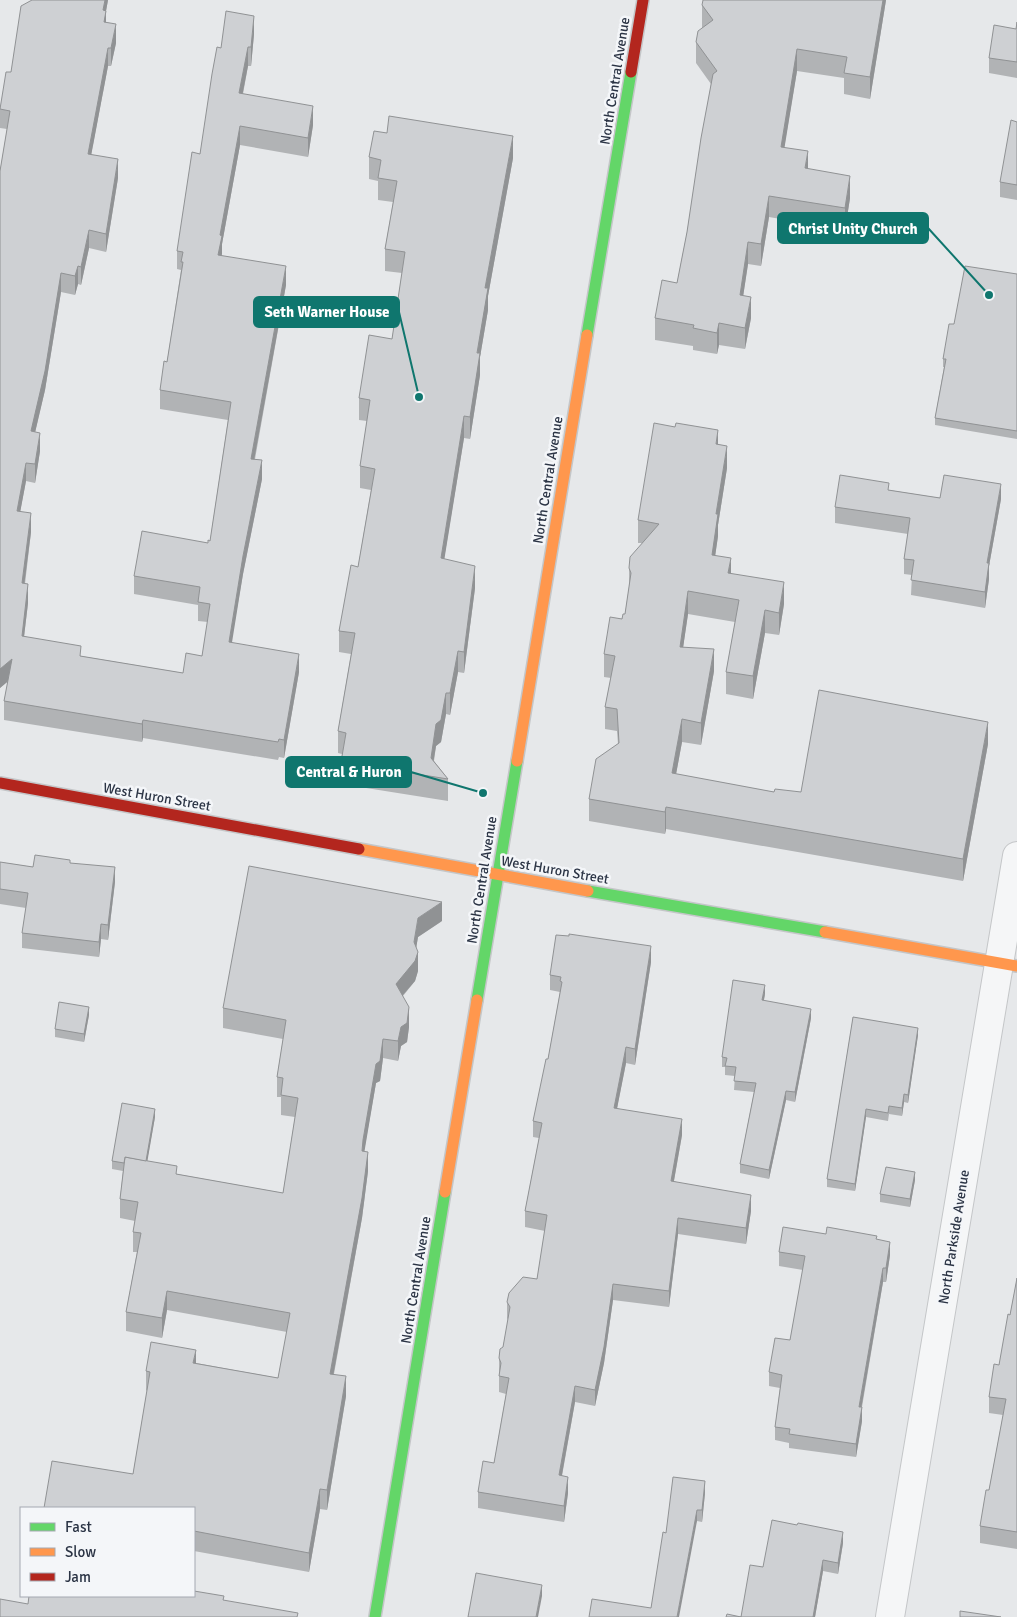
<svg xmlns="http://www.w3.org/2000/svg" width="1017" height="1617" font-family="Signika,sans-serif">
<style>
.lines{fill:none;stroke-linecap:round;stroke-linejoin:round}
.street-casing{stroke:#c4c6c8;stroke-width:30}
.fast-casing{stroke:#c4c6c8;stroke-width:14}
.slow-casing{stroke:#c4c6c8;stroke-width:14}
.jam-casing{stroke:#c4c6c8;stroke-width:14}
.street{stroke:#f5f6f7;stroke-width:28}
.fast{stroke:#63d668;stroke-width:11}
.slow{stroke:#ff974d;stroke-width:11}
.jam{stroke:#b3261e;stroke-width:11}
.wall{fill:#b1b3b5}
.shaded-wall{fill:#909294}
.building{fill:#ced0d3;stroke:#909294}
.labels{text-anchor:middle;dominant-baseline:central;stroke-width:5;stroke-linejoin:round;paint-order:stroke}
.street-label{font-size:14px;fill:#2b3445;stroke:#f4f6f9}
.leader{fill:none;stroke:#0f766e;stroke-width:2}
.callout-dot{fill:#0f766e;stroke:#f4f6f9;stroke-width:2}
.callout{fill:#0f766e;stroke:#0f766e;stroke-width:2}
.callout-label{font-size:15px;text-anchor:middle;font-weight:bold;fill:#fff}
</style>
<rect width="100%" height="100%" fill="#e6e8ea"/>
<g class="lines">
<g class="street-casing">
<polyline id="street" points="890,1617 1017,856"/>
</g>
<g class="fast-casing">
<g id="fast">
<polyline points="587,335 631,72"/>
<polyline points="588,891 825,932"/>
<polyline points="477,1000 517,761"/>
<polyline points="375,1617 445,1192"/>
</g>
</g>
<g class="slow-casing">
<g id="slow">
<polyline points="517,761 587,335"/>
<polyline points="359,849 588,891"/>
<polyline points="825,932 1017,966"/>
<polyline points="445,1192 477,1000"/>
</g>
</g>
<g class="jam-casing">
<g id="jam">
<polyline points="631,72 643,0"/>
<polyline points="0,783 359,849"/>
</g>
</g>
<use href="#street" class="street"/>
<use href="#fast" class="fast"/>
<use href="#slow" class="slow"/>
<use href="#jam" class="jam"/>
</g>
<g class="wall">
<polygon points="32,0 108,0 106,11 106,22 116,43 111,66 108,66 91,155 118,178 106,252 89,248 81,285 78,284 75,295 61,292 45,390 35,432 40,451 35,483 26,481 20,512 31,532 25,584 28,603 24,636 81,656 183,673 202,656 208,622 198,621 198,605 134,594 134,576 208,543 210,541 228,420 160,409 160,390 167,362 181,270 177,269 177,251 200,154 221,48 254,34 251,66 248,66 243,94 313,125 308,157 240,145 222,244 221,256 286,285 255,459 262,479 243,574 231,643 299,672 284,758 279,757 278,760 143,738 142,742 4,720 4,701 8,681 0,688 0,171 7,129 0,128 0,109 11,72"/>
<polygon points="886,0 870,99 844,94 844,78 797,71 784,148 808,169 850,198 845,230 769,217 761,266 748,264 743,296 751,318 745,349 719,345 717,354 693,350 693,346 655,340 655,318 677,283 687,232 711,84 696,63 696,42 702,28 702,5"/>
<polygon points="1017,22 1017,78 989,73 989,58 1016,29"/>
<polygon points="1017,122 1017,200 1000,197 1000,182"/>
<polygon points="369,157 513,158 488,296 488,310 480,357 480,375 470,439 464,438 444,559 475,588 464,673 458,672 450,715 446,714 441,742 436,746 434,761 448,779 448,801 341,784 341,762 342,754 338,753 338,731 351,654 339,652 339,631 358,567 371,490 360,488 360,466 367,421 359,420 359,398 392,339 402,273 385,271 385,249 393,202 378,200 378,181 369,179"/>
<polygon points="1017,274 1017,439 935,425 935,418 944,367 943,367 943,359 954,324"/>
<polygon points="675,427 718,444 727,468 718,525 718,536 715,556 731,573 784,604 779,635 765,633 753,699 726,694 726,672 735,622 688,614 683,647 714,671 701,745 682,742 676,774 774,792 801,792 988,744 963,881 666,829 665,834 589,821 589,799 618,744 617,731 605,729 605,707 611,678 604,677 604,654 622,619 625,614 629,587 629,568 642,543 638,543 638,520"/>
<polygon points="889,490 940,498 1001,499 989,566 989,579 985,608 911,595 912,575 904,574 904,559 908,534 835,523 835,507"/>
<polygon points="0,862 33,867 70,863 115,882 108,940 101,939 99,957 22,948 22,933 26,908 0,904"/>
<polygon points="442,921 418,937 416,948 418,971 415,981 403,996 409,1027 407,1042 401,1046 398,1061 383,1058 380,1081 376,1083 364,1151 368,1171 362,1218 334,1374 346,1396 327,1510 320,1509 309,1572 194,1551 194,1508 133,1474 147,1391 146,1390 146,1371 196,1363 278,1378 287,1332 167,1310 162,1338 126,1331 126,1312 137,1252 133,1252 133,1232 135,1221 120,1218 120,1199 123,1171 112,1169 112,1161 155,1117 147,1161 177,1174 283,1193 295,1117 281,1115 281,1097 277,1097 277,1077 283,1039 223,1028 223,1008"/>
<polygon points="651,962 635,1065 626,1063 617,1108 682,1135 674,1181 751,1211 746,1244 678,1234 669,1307 613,1300 604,1363 595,1406 575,1402 562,1476 568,1493 564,1522 478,1508 478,1492 494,1463 506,1394 499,1392 499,1358 503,1347 508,1320 507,1318 507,1302 537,1279 545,1231 525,1227 525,1211 539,1138 533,1137 533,1121 548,1059 560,992 550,990 550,975"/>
<polygon points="765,994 764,1000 811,1018 795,1102 786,1100 769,1179 740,1173 740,1164 754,1092 734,1090 735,1076 725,1075 725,1067 722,1067 722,1057"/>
<polygon points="89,1015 84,1042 55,1037 55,1029"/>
<polygon points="853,1017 918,1035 908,1103 904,1102 902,1116 889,1114 888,1121 866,1117 855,1191 827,1187 827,1179"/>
<polygon points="915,1180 910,1207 880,1202 880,1194"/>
<polygon points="826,1234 877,1240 890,1255 886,1282 883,1282 862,1407 862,1421 856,1457 789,1448 789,1443 775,1440 775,1427 780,1388 769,1386 769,1372 790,1340 803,1270 779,1266 779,1252"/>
<polygon points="1017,1278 1017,1549 980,1543 980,1526 989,1490 1003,1415 989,1413 989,1397 999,1365 1010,1315"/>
<polygon points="705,1493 702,1522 697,1521 651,1608 666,1533"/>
<polygon points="843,1543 838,1574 823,1571 815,1617 726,1617 741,1617 763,1567"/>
</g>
<g class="shaded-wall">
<polygon points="105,0 108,0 106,11 106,29 104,40 103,10"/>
<polygon points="883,0 886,0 870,99 870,77"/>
<polygon points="254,16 254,34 251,66 251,47"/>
<polygon points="116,24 116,43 111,66 111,48"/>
<polygon points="248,47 248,66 239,112 239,93"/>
<polygon points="108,48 108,66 88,172 88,154"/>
<polygon points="797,49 797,71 781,169 781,147"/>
<polygon points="313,106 313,125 308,157 308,138"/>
<polygon points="240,126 240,145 222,244 222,254 218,274 218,255 220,235"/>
<polygon points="513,136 513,158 488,296 488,310 480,357 480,375 470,439 470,417 485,288"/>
<polygon points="808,151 808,173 805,168"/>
<polygon points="118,159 118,178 106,252 106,234"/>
<polygon points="850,176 850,198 845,230 845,208"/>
<polygon points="769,196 769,217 761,266 761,244"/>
<polygon points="89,230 89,248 81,285 81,267"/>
<polygon points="748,242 748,264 740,317 740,295"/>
<polygon points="78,266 78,284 75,295 75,276"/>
<polygon points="286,266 286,285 251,477 251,459"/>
<polygon points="61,273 61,292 45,390 31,450 31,431"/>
<polygon points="751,297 751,318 745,349 745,328"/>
<polygon points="719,323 719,345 717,354 717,333"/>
<polygon points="464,416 464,438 441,580 441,558"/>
<polygon points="718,430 718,453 716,444"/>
<polygon points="40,433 40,451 35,483 35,464"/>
<polygon points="727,446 727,468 718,525 718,536 712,578 712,555 716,514"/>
<polygon points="262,460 262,479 243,574 229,661 229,642 243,556"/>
<polygon points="26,463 26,481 17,529 17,511"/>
<polygon points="1001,484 1001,499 989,566 989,579 985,608 985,592 987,563"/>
<polygon points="31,513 31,532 22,602 22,583"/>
<polygon points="731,558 731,581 728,573"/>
<polygon points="475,566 475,588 464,673 464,652"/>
<polygon points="784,582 784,604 779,635 779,613"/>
<polygon points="28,584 28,603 22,654 22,636"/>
<polygon points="688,591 688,614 680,669 680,647"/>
<polygon points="765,610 765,633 753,699 753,676"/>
<polygon points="714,649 714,671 701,745 701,723"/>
<polygon points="458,651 458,672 450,715 450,693"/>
<polygon points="299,654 299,672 284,758 284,740"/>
<polygon points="12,659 12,678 0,688 0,669"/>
<polygon points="446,693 446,714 441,742 436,746 431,776 431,758 436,724"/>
<polygon points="682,719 682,742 672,796 672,773"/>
<polygon points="143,720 143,738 142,742 142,724"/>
<polygon points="988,722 988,744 963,881 963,859"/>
<polygon points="666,807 666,829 665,834 665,812"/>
<polygon points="115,867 115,882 108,940 108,925"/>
<polygon points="442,902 442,921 418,937 414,961 414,942 418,918"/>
<polygon points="101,924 101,939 99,957 99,942"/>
<polygon points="651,946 651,962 635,1065 635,1049"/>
<polygon points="418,952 418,971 415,981 396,1003 396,984"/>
<polygon points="765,985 765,994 762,1009 762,1000"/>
<polygon points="89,1007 89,1015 84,1042 84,1034"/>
<polygon points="409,1007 409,1027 407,1042 401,1046 398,1061 398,1041 401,1027"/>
<polygon points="811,1009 811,1018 795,1102 795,1092"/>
<polygon points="918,1028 918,1035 908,1103 908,1095"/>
<polygon points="383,1039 383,1058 380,1081 376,1083 363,1160 362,1151 363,1140 376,1064"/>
<polygon points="626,1047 626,1063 614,1124 614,1108"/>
<polygon points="786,1091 786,1100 769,1179 769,1170"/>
<polygon points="904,1094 904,1102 902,1116 902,1108"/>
<polygon points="155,1109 155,1117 145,1175 145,1167"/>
<polygon points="866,1109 866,1117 855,1191 855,1184"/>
<polygon points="682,1119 682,1135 671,1197 671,1181"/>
<polygon points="368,1152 368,1171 362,1218 330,1393 330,1374"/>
<polygon points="915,1172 915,1180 910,1207 910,1199"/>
<polygon points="751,1195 751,1211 746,1244 746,1228"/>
<polygon points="678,1218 678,1234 669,1307 669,1291"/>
<polygon points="890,1242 890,1255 886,1282 886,1268"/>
<polygon points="883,1268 883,1282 859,1421 859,1407"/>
<polygon points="613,1284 613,1300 604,1363 595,1406 595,1390"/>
<polygon points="167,1291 167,1310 162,1338 162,1318"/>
<polygon points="196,1350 196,1369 193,1363"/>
<polygon points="346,1376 346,1396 327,1510 327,1490"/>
<polygon points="575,1386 575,1402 559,1491 559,1475"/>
<polygon points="862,1407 862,1421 856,1457 856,1444"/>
<polygon points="568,1477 568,1493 564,1522 564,1506"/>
<polygon points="705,1481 705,1493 702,1522 702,1510"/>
<polygon points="320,1489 320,1509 309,1572 309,1553"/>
<polygon points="697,1510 697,1521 679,1617 677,1617"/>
<polygon points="843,1532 843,1543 838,1574 838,1563"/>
<polygon points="823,1560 823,1571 815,1617 813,1617"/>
<polygon points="542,1585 542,1596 538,1617 536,1617"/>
</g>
<g class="building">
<polygon points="32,0 105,0 103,10 106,11 104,22 116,24 111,48 108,48 88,154 118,159 106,234 89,230 81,267 78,266 75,276 61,273 45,371 31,431 40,433 35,464 26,463 17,511 31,513 22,583 28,584 22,636 81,646 80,656 183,673 186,653 202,656 210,604 198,602 200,587 134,576 142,531 208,543 208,540 210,541 231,402 160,390 164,361 167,362 183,262 181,262 183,252 177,251 192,152 200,154 212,74 217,47 221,48 226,11 254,16 251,47 248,47 239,93 313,106 308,138 240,126 220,235 222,236 218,255 286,266 251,459 262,460 243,556 229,642 299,654 284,740 279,739 278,742 143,720 142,724 4,701 12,659 0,669 0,171 10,111 0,109 6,72 11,72 21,6"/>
<polygon points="703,0 883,0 870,77 844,73 847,57 797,49 781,147 808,151 805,168 850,176 845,208 769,196 761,244 748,242 740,295 751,297 745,328 719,323 717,333 693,328 694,325 655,318 662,280 677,283 687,232 701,138 713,74 717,71 696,42 698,31 713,20 702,5"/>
<polygon points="1017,22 1017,62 989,58 994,25 1016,29"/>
<polygon points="389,116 513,136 485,288 488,288 477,353 480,353 470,417 464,416 441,558 475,566 464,652 458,651 450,693 446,693 441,720 436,724 431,758 448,779 341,762 346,733 338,731 355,633 339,631 351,565 358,567 375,469 360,466 370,400 359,398 369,335 392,339 405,252 385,249 397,181 378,178 381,160 369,157 374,131 387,133"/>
<polygon points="1011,120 1017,122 1017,185 1000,182"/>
<polygon points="965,266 1017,274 1017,431 935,418 946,359 943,359 949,324 954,324"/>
<polygon points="654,423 675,427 676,423 718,430 716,444 727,446 716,514 718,514 712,555 731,558 728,573 784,582 779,613 765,610 753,676 726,672 739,600 688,591 680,647 714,649 701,723 682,719 672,773 774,792 775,789 801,792 819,690 988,722 963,859 666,807 665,812 589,799 596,759 619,743 617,709 605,707 615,656 604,654 610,617 622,619 623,614 625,614 631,573 629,568 630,557 659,524 638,520"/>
<polygon points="840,475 889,483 888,490 940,498 944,475 1001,484 987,563 989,563 985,592 911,580 914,560 904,559 910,518 835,507"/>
<polygon points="35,855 70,860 70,863 115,867 108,925 101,924 99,942 22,933 28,893 0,889 0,862 33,867"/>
<polygon points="249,866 442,902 418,918 414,942 418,952 415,961 396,984 409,1007 407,1023 401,1027 398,1041 383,1039 380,1061 376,1064 363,1140 362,1151 368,1152 362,1198 330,1374 346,1376 327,1490 320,1489 309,1553 194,1531 194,1508 44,1508 52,1461 133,1474 150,1372 146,1371 151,1342 196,1350 193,1363 278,1378 290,1313 167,1291 162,1318 126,1312 141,1233 133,1232 138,1202 120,1199 125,1157 177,1166 176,1174 283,1193 298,1098 281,1095 283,1078 277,1077 286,1020 223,1008"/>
<polygon points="569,934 651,946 635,1049 626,1047 614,1108 682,1119 671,1181 751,1195 746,1228 678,1218 669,1291 613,1284 604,1347 595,1390 575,1386 559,1475 568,1477 564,1506 478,1492 483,1461 494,1463 509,1378 499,1376 501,1363 499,1358 500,1349 503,1347 510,1307 507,1302 509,1293 523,1277 537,1279 547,1215 525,1211 542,1123 533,1121 546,1059 548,1059 562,982 560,981 561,977 550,975 556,935 569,936"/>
<polygon points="733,980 765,985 762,1000 811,1009 795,1092 786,1091 769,1170 740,1164 756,1083 734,1081 736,1067 725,1066 727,1058 722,1057"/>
<polygon points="59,1002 89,1007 84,1034 55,1029"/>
<polygon points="853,1017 918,1028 908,1095 904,1094 902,1108 889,1106 888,1113 866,1109 855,1184 827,1179"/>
<polygon points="122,1103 155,1109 146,1161 125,1157 124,1163 112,1161"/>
<polygon points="886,1167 915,1172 910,1199 880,1194"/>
<polygon points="783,1227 826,1234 827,1227 877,1236 876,1239 890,1242 886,1268 883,1268 859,1407 862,1407 856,1444 789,1434 790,1429 775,1427 782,1375 769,1372 775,1338 790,1340 805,1256 779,1252"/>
<polygon points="1017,1278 1017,1532 980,1526 986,1490 989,1490 1006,1399 989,1397 994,1364 999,1365 1008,1314 1010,1315"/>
<polygon points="673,1477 705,1481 702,1510 697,1510 677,1617 589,1617 592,1599 651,1608 663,1532 666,1533"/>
<polygon points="772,1520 797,1525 798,1523 843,1532 838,1563 823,1560 813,1617 726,1617 727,1614 741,1617 750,1565 763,1567"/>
<polygon points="476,1573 542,1585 536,1617 468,1617"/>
<polygon points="194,1591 224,1596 223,1600 298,1613 297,1617 0,1617 0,1599 28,1604 29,1596 194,1596"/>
<polygon points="960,1611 1001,1617 960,1617"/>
</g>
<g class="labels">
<g class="street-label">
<text transform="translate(615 81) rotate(-81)">North Central Avenue</text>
<text transform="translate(548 480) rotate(-81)">North Central Avenue</text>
<text transform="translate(157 797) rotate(10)">West Huron Street</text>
<text transform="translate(555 870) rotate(10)">West Huron Street</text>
<text transform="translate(482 880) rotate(-81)">North Central Avenue</text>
<text transform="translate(954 1237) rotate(-81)">North Parkside Avenue</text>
<text transform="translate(416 1280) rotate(-81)">North Central Avenue</text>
</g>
</g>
<path class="leader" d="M989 295L928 228M419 397L399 312M483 793L411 772"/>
<g class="callout-dot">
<circle cx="989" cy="295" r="5"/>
<circle cx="419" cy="397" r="5"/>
<circle cx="483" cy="793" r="5"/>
</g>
<g class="callout">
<rect x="778" y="213" width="150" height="30" rx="5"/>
<rect x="254" y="297" width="145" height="30" rx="5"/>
<rect x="286" y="757" width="125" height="30" rx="5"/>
</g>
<g class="callout-label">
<text x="853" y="234">Christ Unity Church</text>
<text x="327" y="317">Seth Warner House</text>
<text x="349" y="777">Central &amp; Huron</text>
</g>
<rect x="20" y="1507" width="175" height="90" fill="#f4f6f9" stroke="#a4a8b1"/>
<rect x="30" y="1523" width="25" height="8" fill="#63d668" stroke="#a4a8b1"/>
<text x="65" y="1532" font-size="15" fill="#2b3445">Fast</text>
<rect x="30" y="1548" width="25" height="8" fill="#ff974d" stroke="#a4a8b1"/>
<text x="65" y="1557" font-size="15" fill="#2b3445">Slow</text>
<rect x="30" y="1573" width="25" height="8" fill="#b3261e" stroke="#a4a8b1"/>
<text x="65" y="1582" font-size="15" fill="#2b3445">Jam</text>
</svg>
